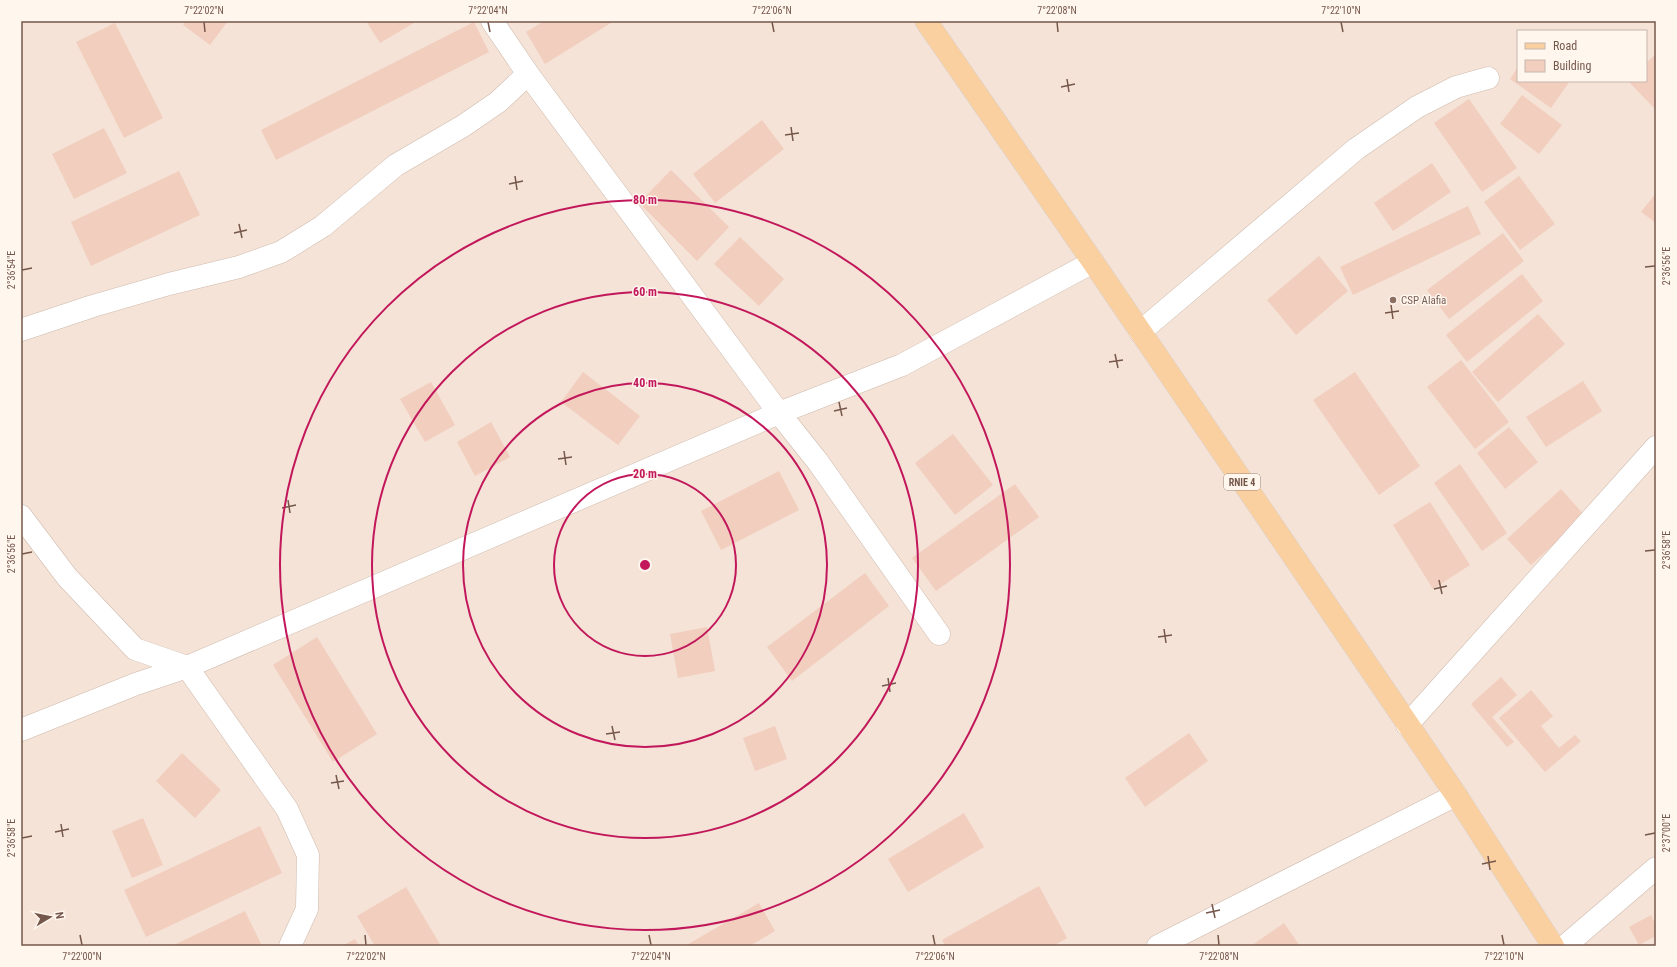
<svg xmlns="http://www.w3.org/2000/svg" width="1677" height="967" font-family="'Roboto Condensed',sans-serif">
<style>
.residential{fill:#f4e3d6;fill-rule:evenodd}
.building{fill:#f2cebf}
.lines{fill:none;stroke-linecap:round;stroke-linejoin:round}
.minor-casing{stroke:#d0bbaf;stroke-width:23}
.major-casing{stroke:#d9d0cd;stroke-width:23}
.minor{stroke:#fff;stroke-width:22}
.major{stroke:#fad0a1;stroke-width:22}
.ticks{fill:none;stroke:#76574b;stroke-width:1.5}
.ring{fill:none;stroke:#c2185b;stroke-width:2}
.education-dot{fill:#8d6e63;stroke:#fff6ee;stroke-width:1.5}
.labels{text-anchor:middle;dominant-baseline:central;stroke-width:3;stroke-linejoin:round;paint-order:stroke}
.shield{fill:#fff6ee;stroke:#9f877c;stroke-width:1}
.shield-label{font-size:10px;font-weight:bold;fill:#76574b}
.education-label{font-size:11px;fill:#785e54;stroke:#fff6ee;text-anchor:start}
.centre{fill:#c2185b;stroke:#fff6ee;stroke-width:2}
.ring-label{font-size:12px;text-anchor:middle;font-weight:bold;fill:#c2185b;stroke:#fff6ee;stroke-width:3;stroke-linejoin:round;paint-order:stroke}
.neatline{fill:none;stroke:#76574b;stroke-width:1.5}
.ticks-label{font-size:10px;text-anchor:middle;fill:#76574b}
</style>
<rect width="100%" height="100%" fill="#fcf2e7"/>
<path class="residential" d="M21,21H1656V946H21ZM1518,31H1646V81H1518Z"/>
<g class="building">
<polygon points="186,21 228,21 210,45 183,25"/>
<polygon points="366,21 417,21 380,43"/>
<polygon points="544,21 614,21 545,64 526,32"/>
<polygon points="474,22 489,52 276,160 261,130"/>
<polygon points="115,23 163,118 124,138 76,42"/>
<polygon points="1655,55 1656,56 1656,110 1628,81 1646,81 1646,63"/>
<polygon points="1518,67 1518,81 1570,81 1551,108 1510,79"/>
<polygon points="1522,95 1562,125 1539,154 1500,124"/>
<polygon points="1469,99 1517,168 1482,192 1434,123"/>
<polygon points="762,120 784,149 715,203 693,174"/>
<polygon points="104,128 127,173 74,199 52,154"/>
<polygon points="1432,163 1451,192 1393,231 1374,203"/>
<polygon points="671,170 729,227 697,261 639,203"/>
<polygon points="179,171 200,215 91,266 71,222"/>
<polygon points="1519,176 1555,224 1520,250 1484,202"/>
<polygon points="1656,193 1656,223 1641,212"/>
<polygon points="1468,206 1481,234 1353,295 1340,267"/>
<polygon points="1503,233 1524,261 1449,319 1427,290"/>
<polygon points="740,237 784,279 759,306 714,264"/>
<polygon points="1319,256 1348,291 1296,335 1267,300"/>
<polygon points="1522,274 1543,301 1467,362 1446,335"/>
<polygon points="1538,314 1565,344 1498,402 1472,372"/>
<polygon points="1461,360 1509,422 1475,449 1427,387"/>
<polygon points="583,372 640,416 618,445 561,402"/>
<polygon points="1355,372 1420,466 1379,495 1313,400"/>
<polygon points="1583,381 1602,411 1546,447 1526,417"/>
<polygon points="431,382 455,425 425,442 400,399"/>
<polygon points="491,422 510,457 475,476 457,442"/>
<polygon points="1509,427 1538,462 1505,489 1477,453"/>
<polygon points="953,434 993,485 955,515 915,463"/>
<polygon points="1460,464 1507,533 1482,551 1434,483"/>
<polygon points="779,471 799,510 721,550 701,511"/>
<polygon points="1015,484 1039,517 936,591 912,558"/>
<polygon points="1561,489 1585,516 1531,565 1507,539"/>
<polygon points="1430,502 1470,565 1433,589 1393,525"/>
<polygon points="865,573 889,606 792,681 767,647"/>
<polygon points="707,627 715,671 678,678 670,634"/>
<polygon points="317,637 377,734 333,762 273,665"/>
<polygon points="1501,677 1517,695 1492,717 1514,742 1507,747 1471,704"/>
<polygon points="1531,690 1553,716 1541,726 1559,748 1575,735 1581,741 1545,772 1499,718"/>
<polygon points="775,726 787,759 755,771 743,738"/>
<polygon points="1189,733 1208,761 1145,807 1125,778"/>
<polygon points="182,753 221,790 195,818 156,781"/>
<polygon points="964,813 984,847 908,892 888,859"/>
<polygon points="143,818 163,865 132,878 112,831"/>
<polygon points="260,826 282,873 146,937 124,890"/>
<polygon points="1039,886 1067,938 1053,946 945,946 942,940"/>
<polygon points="406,887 441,946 375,946 357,916"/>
<polygon points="759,903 775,931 750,946 685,946"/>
<polygon points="245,911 262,946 172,946"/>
<polygon points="1651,915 1656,925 1656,936 1639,945 1629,927"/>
<polygon points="1284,923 1300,946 1251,946"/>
<polygon points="355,939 359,946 342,946"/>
</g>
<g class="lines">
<g class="minor-casing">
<g id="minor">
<polyline points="492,21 528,74 779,413 818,462 939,634"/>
<polyline points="21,330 93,306 169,284 239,267 281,252 323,226 396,165 463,126 498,102 528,74"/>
<polyline points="1140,332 1356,149 1417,107 1456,87 1488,78"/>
<polyline points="21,516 67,577 135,649 187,667 287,809 308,855 307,909 290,946"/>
<polyline points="1407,725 1656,447"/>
<polyline points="21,730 136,684 187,667 779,413 902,365 1093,262"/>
<polyline points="1158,946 1456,795"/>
<polyline points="1565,946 1656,868"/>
</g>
</g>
<g class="major-casing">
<polyline id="major" points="926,21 1093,262 1456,795 1553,946"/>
</g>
<use href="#minor" class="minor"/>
<use href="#major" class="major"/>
</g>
<path class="ticks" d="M204,22L205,32M488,22L490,32M772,22L774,32M1057,22L1058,32M1341,22L1343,32M1067,79L1069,92M1061,87L1075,84M791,127L793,141M785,135L799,133M515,176L517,190M509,184L523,181M239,224L242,238M234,233L247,230M1645,267L1655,266M22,270L32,268M1391,305L1393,319M1385,313L1399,311M1115,354L1118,368M1109,362L1123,360M839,402L842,416M834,411L847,408M564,451L566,465M558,459L572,457M288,500L290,513M282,508L296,505M1645,551L1655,550M22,554L32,552M1439,580L1442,594M1434,589L1447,586M1164,629L1166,643M1158,637L1172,635M888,678L890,692M882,686L896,683M612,726L615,740M606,734L620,732M336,775L339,789M331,783L344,781M61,824L63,837M55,832L69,829M1645,835L1655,833M22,838L32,836M1488,856L1490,870M1482,864L1496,861M1212,904L1215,918M1206,913L1220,910M80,935L82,945M365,935L366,945M649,935L651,945M933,935L935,945M1218,935L1219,945M1502,935L1504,945"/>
<g class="ring">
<circle cx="645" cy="565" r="91"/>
<circle cx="645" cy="565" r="182"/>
<circle cx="645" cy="565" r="273"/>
<circle cx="645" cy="565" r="365"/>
</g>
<circle class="education-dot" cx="1393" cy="300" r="4"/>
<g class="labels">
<rect class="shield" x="1224" y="474" width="36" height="16" rx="3"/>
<g class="shield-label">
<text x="1242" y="482">RNIE 4</text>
</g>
<g class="education-label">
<text x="1401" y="300">CSP Alafia</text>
</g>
</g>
<circle cx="645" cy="565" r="6" class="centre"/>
<g class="ring-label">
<text x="645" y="204">80 m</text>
<text x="645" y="296">60 m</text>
<text x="645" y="387">40 m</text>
<text x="645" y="478">20 m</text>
</g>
<rect width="1677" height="967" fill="none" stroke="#fff6ee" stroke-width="44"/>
<rect x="1517" y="30" width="130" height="52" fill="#fff6ee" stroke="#c8b6ad"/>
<rect x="1525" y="43" width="20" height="6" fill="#fad0a1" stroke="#c8b6ad"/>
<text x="1553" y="50" font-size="12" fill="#76574b">Road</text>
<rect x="1525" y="60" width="20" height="12" fill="#f2cebf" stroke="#c8b6ad"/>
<text x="1553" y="70" font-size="12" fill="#76574b">Building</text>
<g transform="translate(50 917) rotate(80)" stroke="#fff6ee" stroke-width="3" paint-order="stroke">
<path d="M0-3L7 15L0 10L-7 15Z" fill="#76574b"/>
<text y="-6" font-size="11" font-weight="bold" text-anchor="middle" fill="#76574b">N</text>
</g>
<rect x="22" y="22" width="1633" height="923" class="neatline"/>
<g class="ticks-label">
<text x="204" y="14">7°22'02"N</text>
<text x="488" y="14">7°22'04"N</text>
<text x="772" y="14">7°22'06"N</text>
<text x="1057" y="14">7°22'08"N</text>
<text x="1341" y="14">7°22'10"N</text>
<text transform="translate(1666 266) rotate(-90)" y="4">2°36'56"E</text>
<text transform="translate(11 270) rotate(-90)" y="4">2°36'54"E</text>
<text transform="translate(1666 550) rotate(-90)" y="4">2°36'58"E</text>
<text transform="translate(11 554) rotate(-90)" y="4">2°36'56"E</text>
<text transform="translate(1666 833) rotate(-90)" y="4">2°37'00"E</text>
<text transform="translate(11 838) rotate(-90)" y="4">2°36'58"E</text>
<text x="82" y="960">7°22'00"N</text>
<text x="366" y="960">7°22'02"N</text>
<text x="651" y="960">7°22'04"N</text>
<text x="935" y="960">7°22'06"N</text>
<text x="1219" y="960">7°22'08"N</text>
<text x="1504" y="960">7°22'10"N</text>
</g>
</svg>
